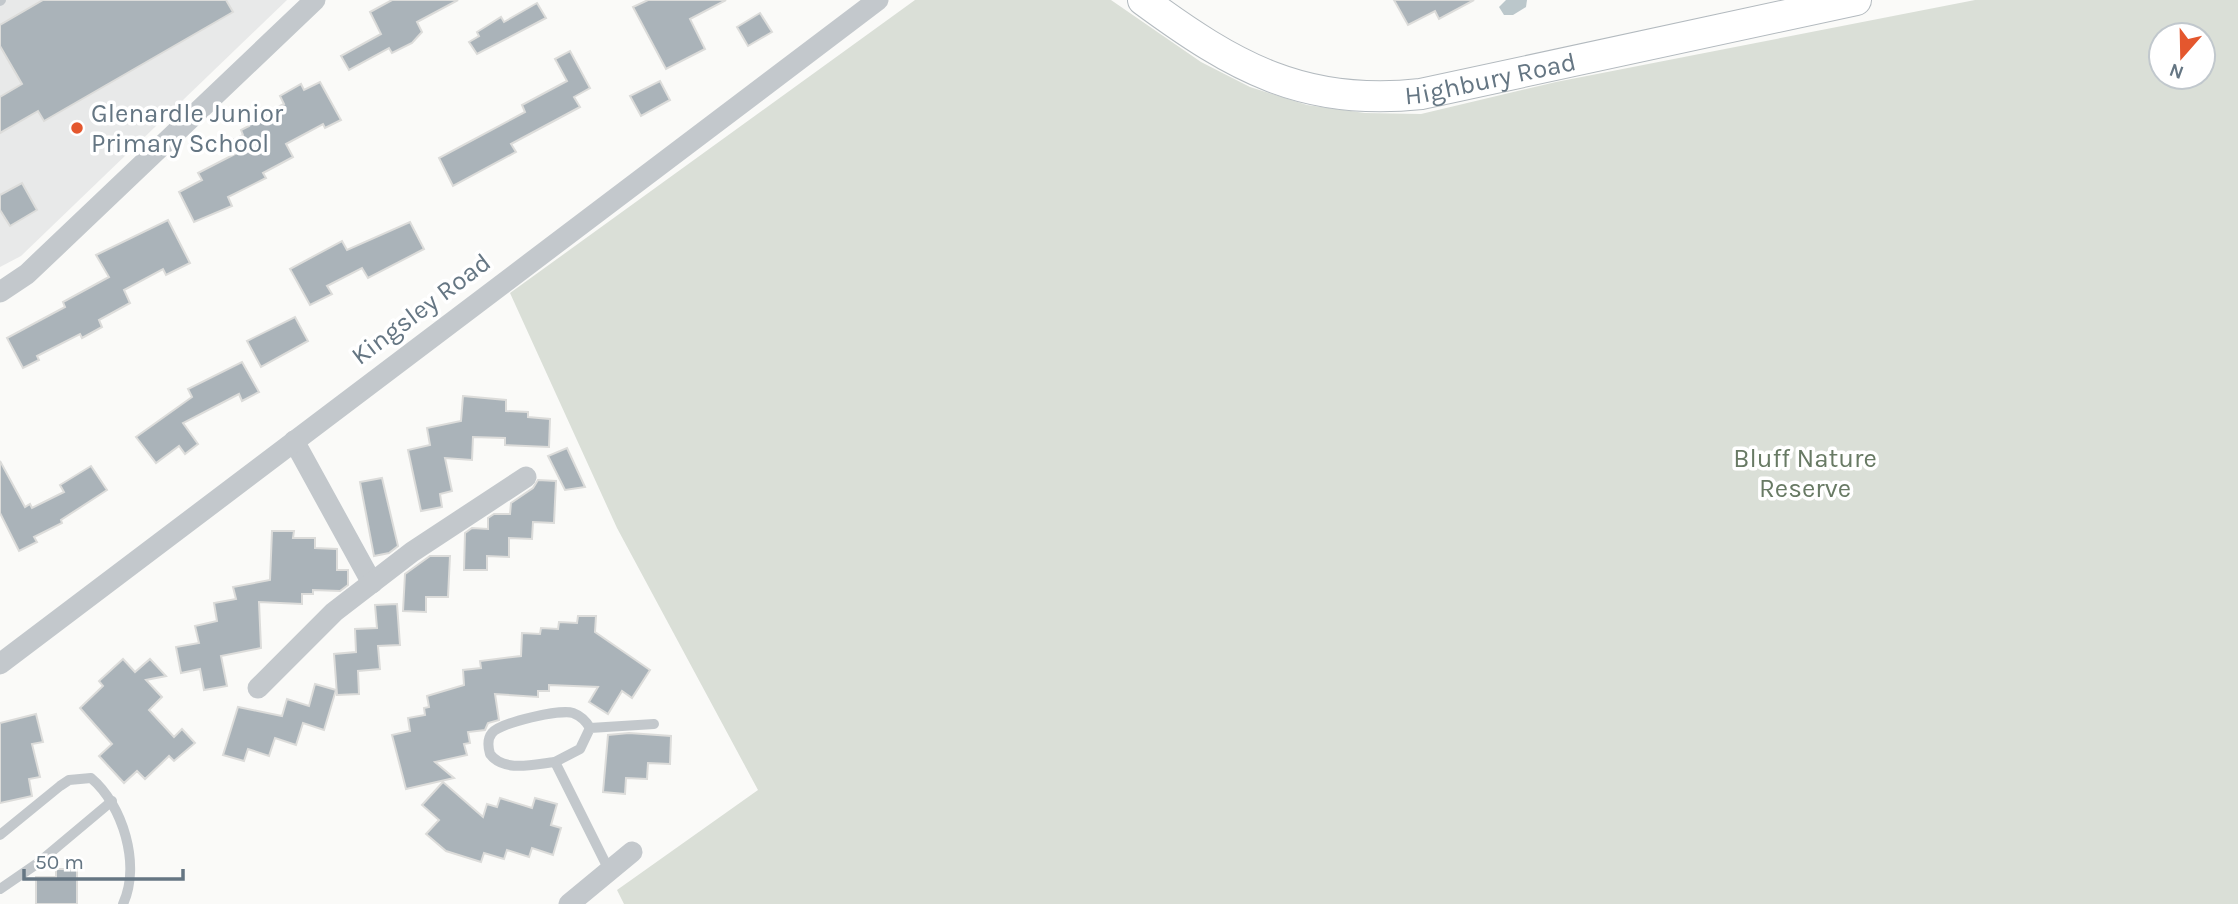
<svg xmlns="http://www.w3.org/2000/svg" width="2238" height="904" font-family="Karla,sans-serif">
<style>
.built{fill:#e8e9e9}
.green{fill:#dadfd7;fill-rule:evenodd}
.water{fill:#bbc7cb}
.building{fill:#aab3b9;stroke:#dcdcda;stroke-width:2}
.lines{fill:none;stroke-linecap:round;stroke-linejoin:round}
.secondary-casing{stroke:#b3babf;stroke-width:32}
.lane{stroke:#c3c8cc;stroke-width:10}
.street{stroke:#c3c8cc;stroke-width:21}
.secondary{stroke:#fff;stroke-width:30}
.poi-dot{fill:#e4572e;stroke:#fff;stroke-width:2.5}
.labels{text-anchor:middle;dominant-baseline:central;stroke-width:7;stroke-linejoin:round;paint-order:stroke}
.street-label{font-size:26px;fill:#657683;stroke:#fff}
.poi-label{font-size:26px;fill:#657683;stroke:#fff;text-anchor:start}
.park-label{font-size:26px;fill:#687a64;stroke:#fff}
</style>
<rect width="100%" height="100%" fill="#fafaf8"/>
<polygon class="built" points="0,0 287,0 21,256 0,267"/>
<path class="green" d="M915,0H1111L1201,62L1250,87L1307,105L1365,113L1421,114L1556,82L1975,0H2238V904H624L617,890L758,790L617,528L510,293ZM2161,35H2203V77H2161Z"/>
<polygon class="water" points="1506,0 1527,0 1526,7 1513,15 1504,15 1499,7"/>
<g class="building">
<polygon points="43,0 226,0 233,12 44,121 38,111 0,133 0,97 22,84 0,46 0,25"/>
<polygon points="392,0 458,0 417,22 422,32 412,43 392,53 389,48 349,70 341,56 381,34 370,12"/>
<polygon points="648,0 726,0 690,19 705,49 666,69 633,7"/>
<polygon points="1394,0 1474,0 1439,19 1435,11 1408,25"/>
<polygon points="537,3 546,18 477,54 469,42 479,36 477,32 501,17 504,22"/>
<polygon points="760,13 772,32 748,46 737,27"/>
<polygon points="570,51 590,88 574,97 580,107 511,144 516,152 453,186 439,158 525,112 522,105 567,81 555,59"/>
<polygon points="660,81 670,100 641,116 630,96"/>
<polygon points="320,82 341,120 325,128 323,124 286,144 293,157 263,173 266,178 228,197 232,206 194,222 179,192 202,180 198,173 235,154 229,142 243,135 241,130 249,126 247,122 284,104 280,96 301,84 304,90"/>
<polygon points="22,183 37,210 10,226 0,210 0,195"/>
<polygon points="168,220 190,263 166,275 163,269 124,290 130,303 99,320 102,327 82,338 80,334 37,356 39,360 23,368 7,338 65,307 63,302 109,277 96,255"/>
<polygon points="410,222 424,249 368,278 362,268 327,286 332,294 310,305 290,269 342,241 347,250"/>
<polygon points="295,317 308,341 261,367 247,341"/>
<polygon points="242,362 259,392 242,401 239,394 183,423 198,444 185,454 179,446 156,463 136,437 192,397 188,389"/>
<polygon points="463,396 506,400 506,411 528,412 528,417 550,419 549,447 505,445 505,438 473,437 472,460 445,458 452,491 440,494 442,507 421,511 408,450 430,445 427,428 461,421"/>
<polygon points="567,448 585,487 565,490 548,456"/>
<polygon points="0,461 25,507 30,504 32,508 64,492 60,485 91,466 107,490 61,520 62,523 34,537 37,542 19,551 0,513"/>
<polygon points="382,478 398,546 389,553 374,556 360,482"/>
<polygon points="538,480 556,481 554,523 533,522 532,539 509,538 509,557 487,556 487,570 464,570 465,533 472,528 488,529 488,518 494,514 510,514 511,503 533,488"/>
<polygon points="272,531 294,531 293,538 315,538 315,548 337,549 337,570 348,570 348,585 340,591 313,590 313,594 302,594 302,604 259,602 261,648 221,656 227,686 204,690 200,669 181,673 176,647 199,643 195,626 217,621 214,603 236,599 233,587 270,580"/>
<polygon points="430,556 450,556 448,597 426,597 426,612 403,611 405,574"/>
<polygon points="397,604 400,645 378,646 380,669 358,671 359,694 337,695 334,654 356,652 355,629 377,628 375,605"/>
<polygon points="578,616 596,616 595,632 650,670 632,698 622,691 608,714 589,702 598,687 549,685 549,691 538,691 538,697 495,694 499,720 488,723 485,730 468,732 470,743 464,744 467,755 435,762 454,778 406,789 392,735 410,731 408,718 425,715 424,708 429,707 427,696 464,685 463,670 481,668 480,661 521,656 522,633 540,634 541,628 558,629 559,622 577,623"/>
<polygon points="123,659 135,672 150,659 166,676 146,680 162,697 149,710 174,737 182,729 195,743 174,761 169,756 145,779 137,771 124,783 99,756 112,744 80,708 103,686 99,681"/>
<polygon points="315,684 336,690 324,730 303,723 296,745 275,738 269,756 248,749 244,761 223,755 238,707 282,716 287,699 309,706"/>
<polygon points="36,714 43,742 32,744 40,777 29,779 32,796 0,803 0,723"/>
<polygon points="629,733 671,736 670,764 648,763 647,779 626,778 625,794 603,792 608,735"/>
<polygon points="443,782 483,817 487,804 497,807 500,798 532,808 535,798 557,804 551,825 561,828 553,855 532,848 529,857 507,850 504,859 484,853 481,862 446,851 426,834 439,820 422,805"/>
<polygon points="56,869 77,869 77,904 36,904 36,877 56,877"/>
</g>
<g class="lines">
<g class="secondary-casing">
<g id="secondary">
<path id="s1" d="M1143,0C1234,67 1304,107 1421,94L1856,0"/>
</g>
</g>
<g class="lane">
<polyline points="0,1 1,0"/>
<path d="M555,762C535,764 504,773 490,754C488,747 487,739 492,733C501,722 561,709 573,713C581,716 586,721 590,728"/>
<path d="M0,835L60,786L69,780L91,778C123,805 141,865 123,904"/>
<polyline points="609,870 555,762 580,749 590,728 654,724"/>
<polyline points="0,889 38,863 112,801"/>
</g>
<g class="street">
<polyline points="0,292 27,274 315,0"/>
<polyline points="294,441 372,583"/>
<polyline points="0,664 878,0"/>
<polyline points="258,688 334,612 412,552 526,477"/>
<polyline points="569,904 632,852"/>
</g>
<use href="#secondary" class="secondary"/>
</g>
<circle class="poi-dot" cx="77" cy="128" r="7"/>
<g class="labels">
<g class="street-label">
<text stroke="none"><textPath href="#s1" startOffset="373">Highbury Road</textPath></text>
<text transform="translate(421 309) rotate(-37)">Kingsley Road</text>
</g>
<g class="poi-label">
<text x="91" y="113">Glenardle Junior<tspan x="91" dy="30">Primary School</tspan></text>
</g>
<g class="park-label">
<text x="1805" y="458">Bluff Nature<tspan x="1805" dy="30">Reserve</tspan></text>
</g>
</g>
<g transform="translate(2182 56) rotate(200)"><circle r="33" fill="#ffffff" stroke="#c1c8cd" stroke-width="2"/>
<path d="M0-5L12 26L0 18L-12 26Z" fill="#e4572e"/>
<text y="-10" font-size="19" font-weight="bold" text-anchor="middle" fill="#657683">N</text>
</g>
<path d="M24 869v10h159v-10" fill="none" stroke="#657683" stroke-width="3.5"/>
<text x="35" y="869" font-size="21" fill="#657683" stroke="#ffffff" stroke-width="5" paint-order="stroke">50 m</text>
</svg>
